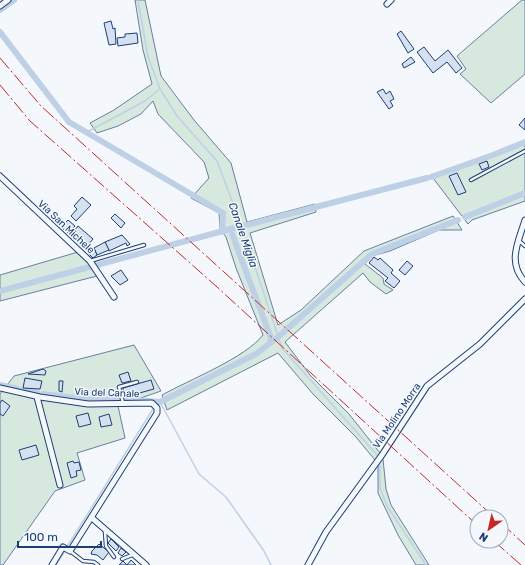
<svg xmlns="http://www.w3.org/2000/svg" width="525" height="565" font-family="Rubik,sans-serif">
<style>
.green{fill:#d7e8df;stroke:#687fa3}
.lines{fill:none;stroke-linecap:round;stroke-linejoin:round}
.stream{stroke:#bed0e5;stroke-width:1.5}
.canal{stroke:#bed0e5;stroke-width:6}
.building{fill:#d5e0f0;stroke:#1d3f73}
.lane-casing{stroke:#1d3f73;stroke-width:4.5}
.street-casing{stroke:#1d3f73;stroke-width:7}
.lane{stroke:#f4f7fb;stroke-width:2.5}
.street{stroke:#f4f7fb;stroke-width:5}
.power{stroke:#c62828;stroke-width:1;stroke-dasharray:14 3 2 3;stroke-linecap:butt}
.labels{text-anchor:middle;dominant-baseline:central;stroke-width:3;stroke-linejoin:round;paint-order:stroke}
.street-label{font-size:10px;fill:#1d3f73;stroke:#f4f7fb}
.water-label{font-size:11px;font-style:italic;fill:#1d3f73;stroke:#f4f7fb}
</style>
<rect width="100%" height="100%" fill="#f4f7fb"/>
<g class="green">
<path d="M135,0H145L161,76L194,120L231,163L247,222L315,204L316,212L250,233L278,325L301,310L364,251L453,216L462,230H439L390,251L372,256L365,264L383,278L384,284L393,290L386,294L370,282L363,273L285,342L310,375L349,414L380,453L375,460L355,436L313,394L278,353L167,410L162,395C189,380 245,358 263,335L236,268L226,237L220,229L219,213L191,198L209,178L204,162L158,114L153,101L141,114L118,126L97,133L90,123L114,110L152,84L143,50Z"/>
<polygon points="522,0 525,0 525,74 491,103 460,74 466,69 457,56"/>
<polygon points="525,143 525,201 472,220 468,224 433,178"/>
<polygon points="78,252 88,261 97,276 0,301 0,275"/>
<polygon points="134,345 161,391 118,406 125,438 77,453 85,480 55,491 3,565 0,565 0,394 14,376"/>
<polygon points="383,459 386,489 391,505 429,565 416,565 398,535 378,493 378,464"/>
</g>
<g class="lines">
<g class="stream">
<polyline points="138,0 148,57 160,89 177,116 217,161 239,219 282,348 377,455"/>
<polyline points="87,132 145,101 160,89"/>
<polyline points="160,402 199,474 226,497 264,551 271,565"/>
<polyline points="380,463 380,488 387,506 426,565"/>
<polyline points="67,547 153,409"/>
<polyline points="56,565 65,551"/>
</g>
<g class="canal">
<polyline points="0,10 14,0"/>
<polyline points="0,32 69,122 223,213 222,231"/>
<polyline points="431,177 493,155 525,142"/>
<polyline points="465,217 525,193"/>
<polyline points="243,226 427,178"/>
<polyline points="232,234 271,338 270,343"/>
<polyline points="0,291 238,227"/>
<polyline points="0,385 18,389"/>
<polyline points="24,390 37,393"/>
<polyline points="43,394 93,400"/>
<polyline points="124,399 160,402 256,354 278,337 372,254 458,220"/>
<polyline points="98,400 120,399"/>
</g>
</g>
<g class="building">
<polygon points="111,21 113,29 115,28 116,44 109,45 104,23"/>
<polygon points="401,31 414,49 408,53 397,34"/>
<polygon points="137,33 138,43 118,46 117,38 125,37 125,34"/>
<polygon points="424,47 435,61 448,50 462,68 456,73 447,62 433,73 417,52"/>
<polygon points="411,57 415,62 404,68 402,64"/>
<polygon points="383,89 386,94 390,91 394,99 390,101 393,106 389,109 377,92"/>
<polygon points="525,118 525,130 519,125"/>
<polygon points="487,161 489,167 482,170 479,164"/>
<polygon points="457,173 466,192 458,195 449,176"/>
<polygon points="82,197 91,205 76,221 71,216 77,209 74,206"/>
<polygon points="115,214 125,223 121,228 111,218"/>
<polygon points="68,220 75,226 68,233 61,227"/>
<polygon points="78,226 93,239 88,245 73,232"/>
<polygon points="122,235 130,244 127,246 126,243 109,251 105,242"/>
<polygon points="105,242 109,250 97,255 94,248"/>
<polygon points="94,248 97,255 93,258 88,253"/>
<polygon points="374,257 378,260 380,258 393,270 391,273 400,281 394,288 385,281 388,278 369,263"/>
<polygon points="407,261 413,266 405,275 399,270"/>
<polygon points="121,270 128,280 120,285 111,276"/>
<polygon points="43,369 46,371 45,375 28,374"/>
<polygon points="128,372 131,381 122,383 119,375"/>
<polygon points="25,378 42,381 40,389 23,388"/>
<polygon points="151,380 154,389 125,397 123,388"/>
<polygon points="59,381 63,381 62,392 59,391"/>
<polygon points="2,400 10,406 3,416 0,414 0,403"/>
<polygon points="88,413 91,424 79,427 76,416"/>
<polygon points="109,414 112,425 101,427 99,417"/>
<polygon points="36,445 39,455 22,460 19,450"/>
<polygon points="73,461 74,463 79,462 81,470 76,471 77,476 71,478 67,463"/>
<polygon points="111,539 119,547 116,551 108,543"/>
<polygon points="99,544 109,552 103,560 97,555 91,554 92,551"/>
<polygon points="121,548 126,552 122,556 118,553"/>
<polygon points="131,560 136,565 119,565 123,561 127,565"/>
</g>
<g class="lines">
<g class="lane-casing">
<g id="lane">
<polyline points="471,180 525,151"/>
<polyline points="519,241 525,246"/>
<polyline points="90,261 144,245"/>
<polyline points="123,403 119,387 137,382"/>
<polyline points="105,532 106,546 114,557"/>
<polyline points="70,551 83,561 94,562 98,565"/>
<polyline points="122,559 132,555"/>
</g>
</g>
<g class="street-casing">
<g id="street">
<polyline points="387,4 391,0"/>
<polyline points="0,6 8,0"/>
<polyline points="0,176 90,261 114,297"/>
<path d="M525,220C518,243 507,262 525,282"/>
<polyline points="0,388 40,397 88,404 152,403 157,408 157,413 70,551 63,547 52,565"/>
<polyline points="37,397 60,485"/>
<polyline points="92,518 146,565"/>
<polyline points="308,565 326,532 382,455 427,386 480,344 525,299"/>
</g>
</g>
<use href="#lane" class="lane"/>
<use href="#street" class="street"/>
<g class="power">
<polyline points="0,58 41,106 494,517"/>
<polyline points="0,85 30,121 217,287 477,525"/>
<polyline points="501,523 525,545"/>
<polyline points="494,541 521,565"/>
</g>
</g>
<g class="labels">
<g class="street-label">
<text transform="translate(66 227) rotate(43)">Via San Michele</text>
<text transform="translate(107 393) rotate(2)">Via del Canale</text>
<text transform="translate(397 416) rotate(-56)">Via Molino Morra</text>
</g>
<g class="water-label">
<text transform="translate(243 235) rotate(71)">Canale Miglia</text>
</g>
</g>
<g transform="translate(489 529) rotate(214)"><circle r="19" fill="#f4f7fb" stroke="#9eadc5"/>
<path d="M0-3L7 15L0 10L-7 15Z" fill="#c62828"/>
<text y="-6" font-size="11" font-weight="bold" text-anchor="middle" fill="#1d3f73">N</text>
</g>
<path d="M18 541v6h83v-6" fill="none" stroke="#1d3f73" stroke-width="2"/>
<text x="24" y="541" font-size="12" fill="#1d3f73" stroke="#f4f7fb" stroke-width="3" paint-order="stroke">100 m</text>
</svg>
